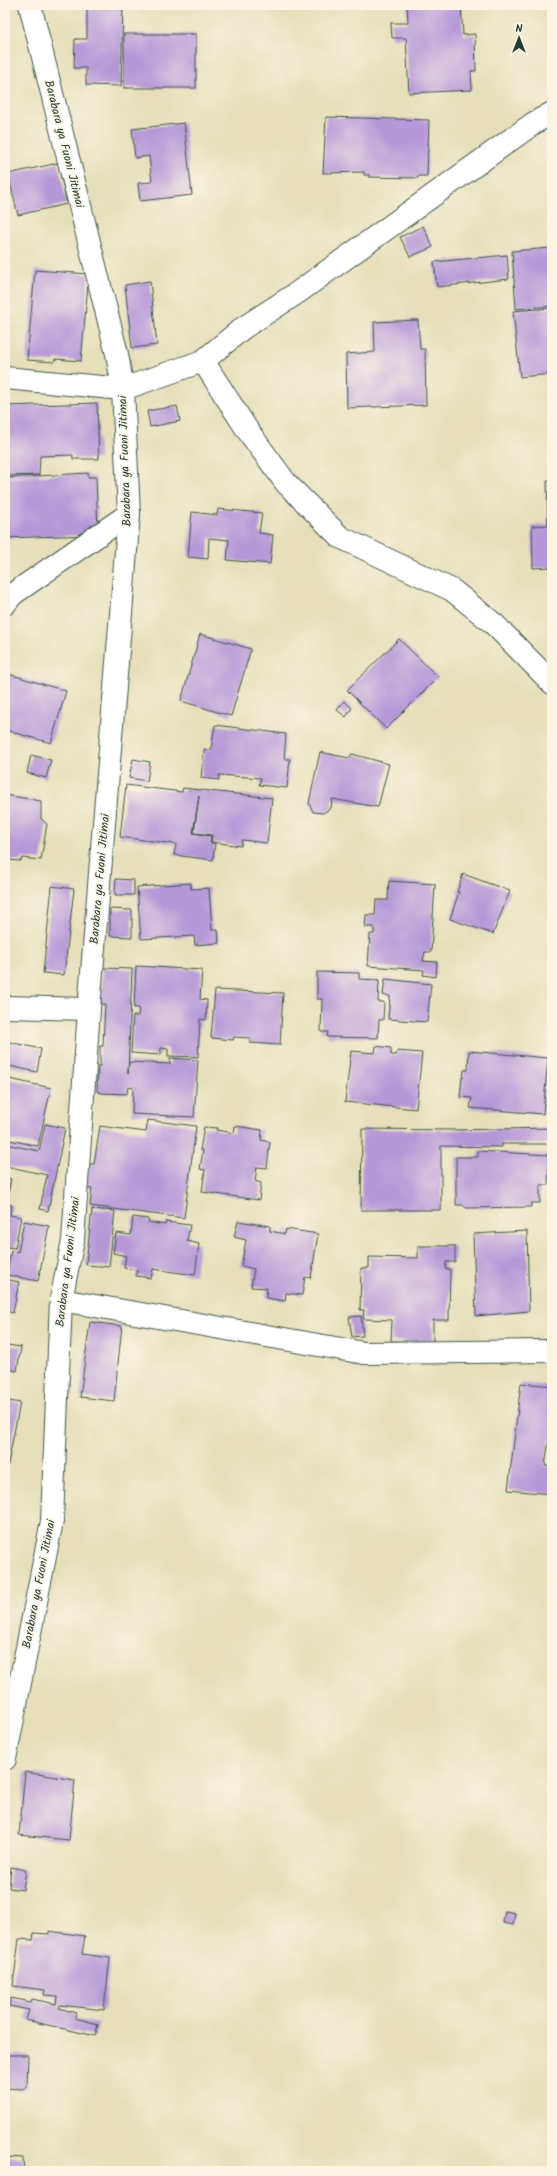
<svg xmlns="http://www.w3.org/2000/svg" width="557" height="2176" font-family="Kalam,sans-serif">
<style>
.building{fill:#b598d8}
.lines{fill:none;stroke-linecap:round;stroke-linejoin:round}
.minor-casing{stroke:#3d5548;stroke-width:24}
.minor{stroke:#fff;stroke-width:22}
.labels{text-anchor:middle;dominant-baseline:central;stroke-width:3.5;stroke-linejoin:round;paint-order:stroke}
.street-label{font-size:12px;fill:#1f3d34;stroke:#fcf5e5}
</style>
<rect width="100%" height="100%" fill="#fcf5e5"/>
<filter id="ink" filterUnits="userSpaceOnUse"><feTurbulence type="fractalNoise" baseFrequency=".025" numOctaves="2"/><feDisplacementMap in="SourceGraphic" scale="8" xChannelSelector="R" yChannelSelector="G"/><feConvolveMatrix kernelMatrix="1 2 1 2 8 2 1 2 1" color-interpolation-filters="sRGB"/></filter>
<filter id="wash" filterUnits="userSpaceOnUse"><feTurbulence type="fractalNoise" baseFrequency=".012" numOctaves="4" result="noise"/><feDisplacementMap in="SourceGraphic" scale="16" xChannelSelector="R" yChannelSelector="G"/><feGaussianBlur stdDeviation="0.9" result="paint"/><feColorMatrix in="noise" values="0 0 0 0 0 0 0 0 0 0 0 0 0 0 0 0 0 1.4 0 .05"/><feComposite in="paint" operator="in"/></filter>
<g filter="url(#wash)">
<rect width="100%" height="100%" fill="#e6dfba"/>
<g id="blocks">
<g class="building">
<polygon points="87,5 123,5 121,86 86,85 86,68 74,68 75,39 87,39"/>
<polygon points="407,5 461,5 463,35 475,34 476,71 471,71 472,90 409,93 406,38 392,38 391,23 408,23"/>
<rect x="124" y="34" width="72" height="54"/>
<polygon points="326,117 429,120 427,176 418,176 418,178 369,177 369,175 364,175 364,172 323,173"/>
<polygon points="184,123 192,195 140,201 138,183 152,182 149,156 135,158 132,129"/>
<polygon points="58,163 67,204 18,215 8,174"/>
<polygon points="423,226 433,247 410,257 400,237"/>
<polygon points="552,248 552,306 516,309 512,251"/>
<polygon points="507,255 509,279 437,287 434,262"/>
<polygon points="35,270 89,274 81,361 55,359 54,362 27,360"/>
<polygon points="150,281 157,345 132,348 125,285"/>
<polygon points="552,308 552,374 520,377 513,311"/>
<polygon points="418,320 420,349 425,349 426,405 347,408 346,354 375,352 374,322"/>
<polygon points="97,403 99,459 73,459 73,455 40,456 39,475 5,476 5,406"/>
<polygon points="177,406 180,421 150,427 147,411"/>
<polygon points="88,473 88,477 96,477 98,532 91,535 5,538 5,478"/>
<polygon points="547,481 552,481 552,567 533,568 532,526 548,525"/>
<polygon points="218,509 262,513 259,533 273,535 270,564 227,560 229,540 209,538 208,559 188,557 192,512 217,515"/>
<polygon points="200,634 251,649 231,716 181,701"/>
<polygon points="399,639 438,677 386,729 347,690"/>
<polygon points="5,673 66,691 51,743 5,730"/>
<polygon points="344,701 352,708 346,717 337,710"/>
<polygon points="215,725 286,734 284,759 290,759 287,788 259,785 261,778 219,775 219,780 201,778 204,749 211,750"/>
<polygon points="320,752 349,758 352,754 389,764 378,807 332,799 331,808 323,813 313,812 309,803"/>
<polygon points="31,755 51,760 46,778 27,773"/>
<polygon points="133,759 150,762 147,781 129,778"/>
<polygon points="126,785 182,792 183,788 272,798 267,843 242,840 241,846 211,842 212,835 194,833 199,796 193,833 211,836 210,843 215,843 213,860 174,855 176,844 120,837"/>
<polygon points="5,795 41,801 41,819 47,824 41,860 22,858 21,861 5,860"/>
<polygon points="463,874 510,891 493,934 450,919 459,892 457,892"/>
<polygon points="116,879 134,880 134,895 115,895"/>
<polygon points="389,881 435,884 431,952 425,952 423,961 437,962 436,977 423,975 424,970 368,966 370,934 374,934 374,927 365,927 366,915 375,915 376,900 388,900"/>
<polygon points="191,883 191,889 209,888 212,930 218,930 219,943 195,945 194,936 141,939 137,887"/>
<polygon points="52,886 74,889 64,975 43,973"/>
<polygon points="110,909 132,910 132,937 110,936"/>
<polygon points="136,966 202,970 200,999 207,1000 206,1020 200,1019 198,1057 168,1056 168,1049 161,1048 161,1055 131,1053 133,1016 138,1016 139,1008 134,1008"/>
<polygon points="103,968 132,969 128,1074 129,1062 170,1064 170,1058 198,1060 194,1117 132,1114 133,1088 128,1087 127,1094 101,1093 97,1091 98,1066 100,1066 100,1046 103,1046 105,1004 101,1004"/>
<polygon points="317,972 359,973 359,979 379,980 378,1002 384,1002 383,1020 379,1020 378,1038 327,1037 328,1032 321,1032 322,999 317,999"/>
<polygon points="385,979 431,984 427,1022 388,1019 390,996 383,995"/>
<polygon points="215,990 283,993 280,1045 250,1043 250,1038 234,1037 233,1040 211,1038"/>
<polygon points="5,1041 41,1049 37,1072 5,1065"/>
<polygon points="376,1046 391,1048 391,1055 396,1055 397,1051 422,1053 416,1109 345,1102 351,1051 375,1053"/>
<polygon points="469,1051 548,1058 543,1114 470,1108 472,1098 460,1097 462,1077 463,1078 464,1070 468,1070"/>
<polygon points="5,1078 51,1088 38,1146 5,1139"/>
<polygon points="148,1120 196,1126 184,1218 90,1206 92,1189 86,1188 89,1164 94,1164 100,1126 146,1132"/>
<polygon points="45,1124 65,1128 48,1211 40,1209 47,1175 5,1166 5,1144 39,1151"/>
<polygon points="235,1126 262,1130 261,1140 270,1142 267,1168 257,1167 255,1181 261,1183 259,1200 202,1192 205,1170 200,1169 203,1150 200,1150 204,1127 217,1128 216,1130 234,1133"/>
<polygon points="552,1128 552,1144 502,1144 502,1147 441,1146 441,1210 361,1210 362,1129 450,1130"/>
<polygon points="478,1151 549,1155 548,1185 540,1185 540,1203 531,1203 531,1207 466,1208 463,1205 456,1205 456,1157 478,1157"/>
<polygon points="5,1177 11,1179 6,1204 12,1205 10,1215 21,1217 15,1248 5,1247"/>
<polygon points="92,1209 115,1211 109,1267 86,1265"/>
<polygon points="133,1217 148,1219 148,1222 165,1225 166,1222 190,1225 187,1241 199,1244 195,1275 153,1269 151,1278 136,1276 137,1270 124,1268 126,1256 113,1253 116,1233 131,1235"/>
<polygon points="24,1221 49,1226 38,1281 7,1275 11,1251 18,1252"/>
<polygon points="238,1221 270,1226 270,1231 285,1234 286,1229 318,1234 311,1278 305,1277 302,1295 286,1293 285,1301 266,1298 267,1288 251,1287 254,1269 241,1266 246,1240 234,1237"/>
<polygon points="527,1231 529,1311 476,1316 473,1234"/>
<polygon points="418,1246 455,1246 455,1262 446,1262 445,1269 450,1269 449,1320 433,1320 433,1342 391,1341 392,1320 363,1319 364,1310 360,1310 361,1268 369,1268 369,1257 418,1258"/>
<polygon points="5,1279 19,1282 13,1313 5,1311"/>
<polygon points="361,1316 363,1336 352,1337 349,1317"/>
<polygon points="90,1322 122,1326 114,1401 80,1397"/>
<polygon points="5,1339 8,1339 7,1345 21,1347 17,1371 9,1369 6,1385"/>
<polygon points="521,1383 552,1386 552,1439 549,1439 545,1466 552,1467 552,1494 508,1490"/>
<polygon points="5,1400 20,1403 6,1474 5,1474"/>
<polygon points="25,1772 75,1780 69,1840 19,1835"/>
<polygon points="11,1867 26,1870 23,1890 9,1888"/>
<polygon points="505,1911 515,1913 513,1925 503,1923"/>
<polygon points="49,1931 85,1936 82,1954 110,1958 104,2010 60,2005 59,2008 76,2013 75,2018 98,2024 95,2036 26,2020 29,2010 9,2006 11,1998 31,2002 32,1999 56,2004 57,1996 44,1995 45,1990 13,1986 19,1939 33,1940 34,1933 49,1934"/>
<polygon points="5,2055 28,2055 27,2087 23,2089 5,2088"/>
<polygon points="5,2157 23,2158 24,2171 5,2171"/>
</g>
</g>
</g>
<g filter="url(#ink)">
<use href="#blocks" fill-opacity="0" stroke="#3d5548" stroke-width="1"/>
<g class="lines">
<g class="minor-casing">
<g id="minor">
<polyline points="203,361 248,431 286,483 340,537 452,590 494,624 552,683"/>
<polyline points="5,378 123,389 203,361 243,328 297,293 534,123 552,113"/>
<polyline points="5,604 13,594 129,514"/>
<polyline points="5,1007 89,1009"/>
<polyline points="61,1300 364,1353 552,1351"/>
<polyline points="5,1759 52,1521 61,1300 73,1240 89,1009 129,514 123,389 117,354 30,5"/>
</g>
</g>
<use href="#minor" class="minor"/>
</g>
</g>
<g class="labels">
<g class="street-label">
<text transform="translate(64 144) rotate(76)">Barabara ya Fuoni Jitimai</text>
<text transform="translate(125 461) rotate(-92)">Barabara ya Fuoni Jitimai</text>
<text transform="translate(100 879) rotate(-85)">Barabara ya Fuoni Jitimai</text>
<text transform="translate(68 1262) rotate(-83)">Barabara ya Fuoni Jitimai</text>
<text transform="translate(39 1584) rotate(-79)">Barabara ya Fuoni Jitimai</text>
</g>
</g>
<rect width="557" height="2176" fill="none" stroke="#fcf5e5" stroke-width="20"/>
<g transform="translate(519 38)" stroke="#fcf5e5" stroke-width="3" paint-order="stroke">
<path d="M0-3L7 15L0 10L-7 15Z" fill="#1f3d34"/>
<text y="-6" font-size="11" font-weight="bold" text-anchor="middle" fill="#1f3d34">N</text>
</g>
</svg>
